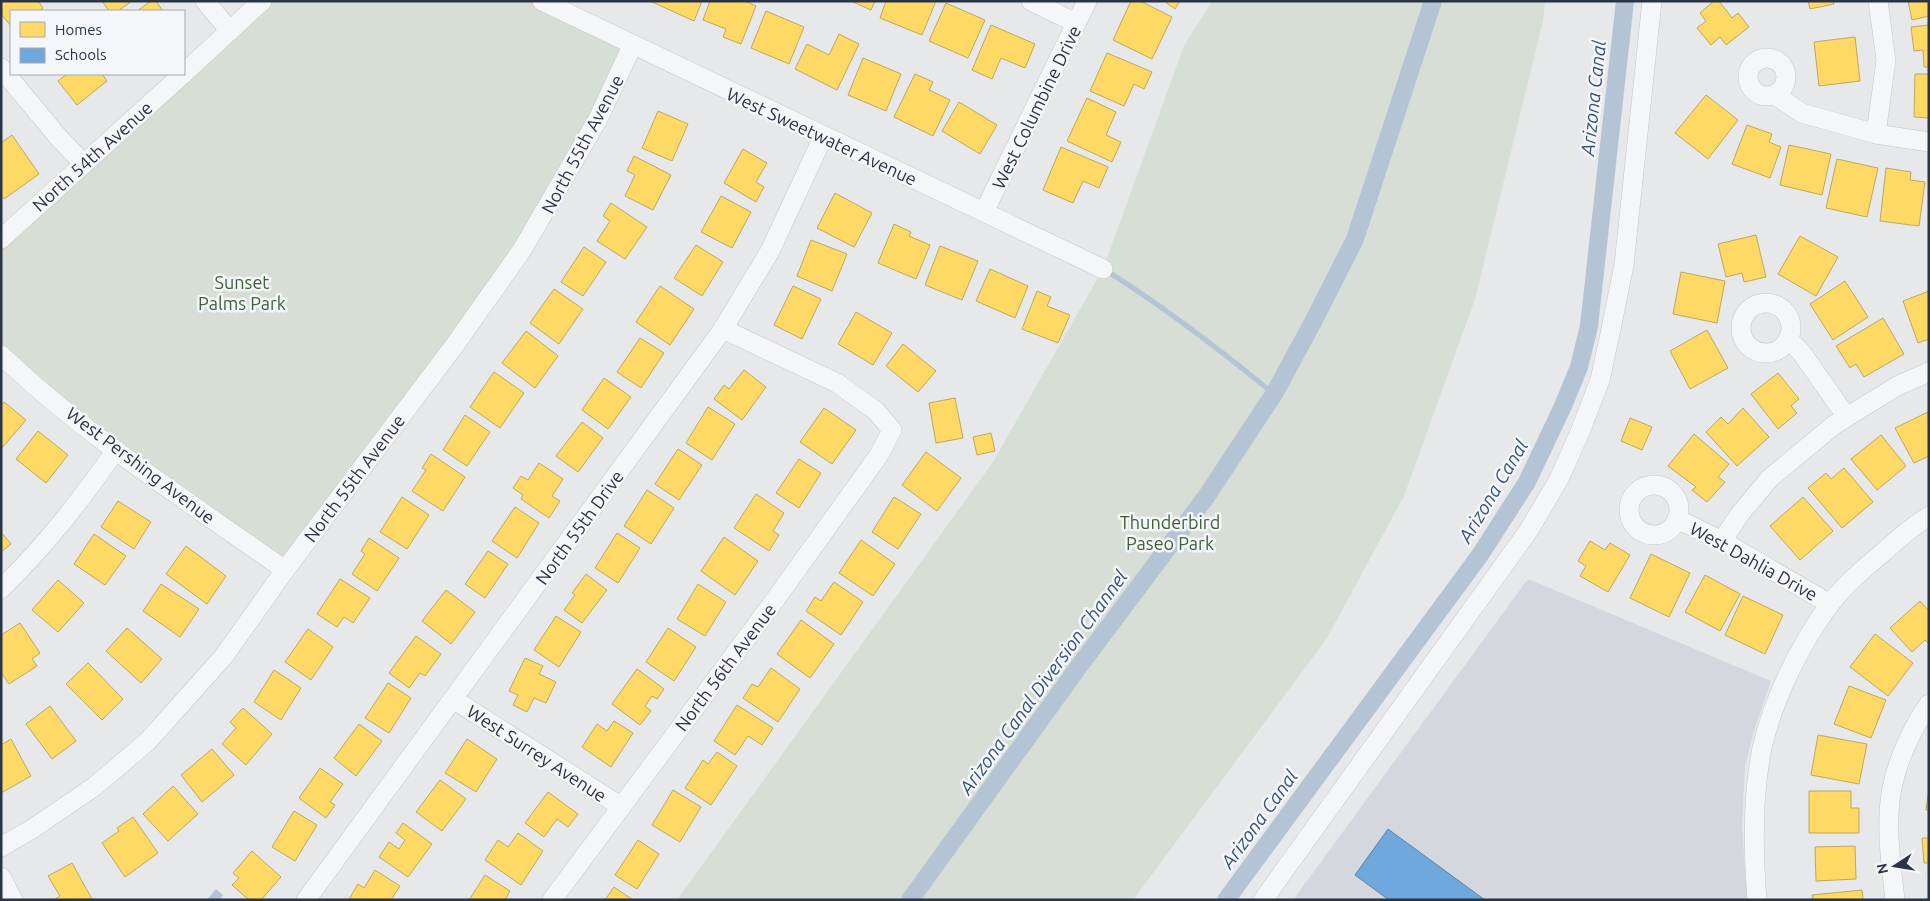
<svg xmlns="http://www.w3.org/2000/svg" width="1930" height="901" font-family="Ubuntu,sans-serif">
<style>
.built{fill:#d4d7dd}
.green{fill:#d6ded6}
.water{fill:#b4c4d5}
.homes{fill:#ffd966;stroke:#bfa85c}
.schools{fill:#6fa8dc;stroke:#5b85af}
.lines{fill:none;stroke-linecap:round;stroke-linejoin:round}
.stream{stroke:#b4c4d5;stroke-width:5}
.canal{stroke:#b4c4d5;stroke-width:18}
.minor-casing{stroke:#c4c6c8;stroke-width:20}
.minor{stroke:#f5f6f7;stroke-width:19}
.labels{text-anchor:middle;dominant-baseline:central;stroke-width:5;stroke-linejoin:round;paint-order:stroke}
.street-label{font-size:18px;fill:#2b3445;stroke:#f4f6f9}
.park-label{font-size:18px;fill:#3f6138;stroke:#f4f6f9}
.water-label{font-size:19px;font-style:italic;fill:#34527a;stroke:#f4f6f9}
</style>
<rect width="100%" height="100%" fill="#e6e8ea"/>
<polygon class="built" points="1528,579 1771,681 1754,731 1745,766 1742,826 1747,900 1293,900"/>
<g class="green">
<polygon points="262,1 542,1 632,46 555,195 285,570 1,355 1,239"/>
<polygon points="1212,1 1545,1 1543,21 1475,299 1404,496 1327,638 1133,900 677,900 993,462 1103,269 1184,46"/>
</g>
<polygon class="water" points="216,889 223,895 220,900 207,900"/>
<g class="homes">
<polygon points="1,1 38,1 43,8 39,11 11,11 11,26 1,14"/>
<polygon points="102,1 132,1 118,11 109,11"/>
<polygon points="151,1 156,1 163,11 137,11"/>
<polygon points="650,1 702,1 694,21"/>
<polygon points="710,1 745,1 756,6 741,44 723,37 726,29 703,20"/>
<polygon points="851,1 875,1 871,10"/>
<polygon points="886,1 936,1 922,35 880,18"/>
<polygon points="1131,1 1140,1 1172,17 1152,59 1113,40"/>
<polygon points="1164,1 1180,1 1175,9"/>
<polygon points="1714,1 1719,1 1732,18 1738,13 1749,27 1726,45 1720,37 1711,45 1697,28 1706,21 1700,13"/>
<polygon points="1808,1 1833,1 1834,4 1810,9"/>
<polygon points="1908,1 1929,1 1929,16 1912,20"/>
<polygon points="946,3 985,20 968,58 929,41"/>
<polygon points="766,11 804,27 789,64 751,48"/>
<polygon points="991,25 1035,44 1025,68 1001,58 992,79 972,70"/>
<polygon points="1929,25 1929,67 1924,67 1923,50 1914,51 1911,27"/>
<polygon points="839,34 859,44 837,90 795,69 807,44 829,55"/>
<polygon points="1855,37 1860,81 1819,86 1814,42"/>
<polygon points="1107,53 1152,72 1144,89 1134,84 1124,106 1090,91"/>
<polygon points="863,58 901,74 886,111 848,95"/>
<polygon points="67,74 102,74 107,81 77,105 58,81"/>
<polygon points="915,74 933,82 929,90 950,100 933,136 894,117"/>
<polygon points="1915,74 1929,74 1929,118 1914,117"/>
<polygon points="1706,95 1738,120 1708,159 1675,133"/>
<polygon points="1087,98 1116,112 1106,135 1121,142 1112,162 1067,141"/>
<polygon points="959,102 997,125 980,154 942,131"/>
<polygon points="658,111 688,124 672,161 642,148"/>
<polygon points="1747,125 1772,134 1769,142 1781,147 1770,178 1732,164"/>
<polygon points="12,135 39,174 4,199 1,195 1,143"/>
<polygon points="1789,145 1831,154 1822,195 1780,185"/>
<polygon points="1061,147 1108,167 1099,188 1083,181 1073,203 1043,190"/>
<polygon points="743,149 767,163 756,182 764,187 756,202 724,183"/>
<polygon points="634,156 671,175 653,210 625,196 635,175 627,171"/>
<polygon points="1837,159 1878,168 1867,217 1826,208"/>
<polygon points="1886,168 1911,172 1910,180 1925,182 1919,226 1880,221"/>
<polygon points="835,193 872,213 854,247 817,228"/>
<polygon points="721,196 751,212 732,248 701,232"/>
<polygon points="611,203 647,227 625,259 597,241 610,221 603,216"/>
<polygon points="894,224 911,232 909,236 930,245 916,279 878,263"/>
<polygon points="1756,235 1766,277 1744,282 1742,273 1726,277 1718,244"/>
<polygon points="1800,236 1838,257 1816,296 1778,274"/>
<polygon points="811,240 847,254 832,291 797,276"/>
<polygon points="696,245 723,262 702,296 674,278"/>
<polygon points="940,246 978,261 962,300 925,285"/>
<polygon points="584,247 606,262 583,296 561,282"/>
<polygon points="990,269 1028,286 1015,318 976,301"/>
<polygon points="1681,272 1725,281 1717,323 1673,314"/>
<polygon points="1845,281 1868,317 1833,340 1810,304"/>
<polygon points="660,286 694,309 670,345 636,322"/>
<polygon points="793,286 821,299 802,339 774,325"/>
<polygon points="554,289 583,309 559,344 530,323"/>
<polygon points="1037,291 1051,297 1047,306 1070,315 1058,343 1022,329"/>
<polygon points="1929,291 1929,339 1918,343 1903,301"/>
<polygon points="856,312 892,333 873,365 838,344"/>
<polygon points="1883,318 1904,354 1864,377 1856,364 1850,368 1836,346"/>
<polygon points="1707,330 1728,368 1690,389 1670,351"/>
<polygon points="526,331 558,356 535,388 502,363"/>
<polygon points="640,338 664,353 641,388 617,372"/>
<polygon points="903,344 936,371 918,392 886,366"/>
<polygon points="744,370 766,387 742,420 714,399 724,385 729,389"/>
<polygon points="494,372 524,393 500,428 470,407"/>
<polygon points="1778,373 1799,399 1791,406 1797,413 1778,429 1751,394"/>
<polygon points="604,378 631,397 608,429 582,410"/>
<polygon points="955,398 963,438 936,443 929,403"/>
<polygon points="4,402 26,420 1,449 1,406"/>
<polygon points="708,407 735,424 712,460 686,443"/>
<polygon points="824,408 856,430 832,464 800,442"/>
<polygon points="1743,408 1769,437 1737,466 1706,432 1721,417 1728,424"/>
<polygon points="1928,412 1929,456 1914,463 1895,428"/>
<polygon points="465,415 490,432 467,466 443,450"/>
<polygon points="1630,418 1652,427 1642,450 1621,441"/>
<polygon points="582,422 603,438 578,472 556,456"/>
<polygon points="38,431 68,455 46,483 16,459"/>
<polygon points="991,433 995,451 977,455 973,437"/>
<polygon points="1694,434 1729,464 1718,477 1725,482 1707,502 1692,490 1696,487 1668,466"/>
<polygon points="1881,435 1906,466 1877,490 1851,459"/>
<polygon points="678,449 702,465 679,500 655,484"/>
<polygon points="926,452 961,478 937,511 902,485"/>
<polygon points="431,454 465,477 443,511 412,491 426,470 422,468"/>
<polygon points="799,459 821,473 799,508 776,493"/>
<polygon points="539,463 563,479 552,496 560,501 549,518 521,499 523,495 513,488 521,476 528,480"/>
<polygon points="1844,468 1873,502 1842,528 1808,488 1826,473 1831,479"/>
<polygon points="647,490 674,508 651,544 624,526"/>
<polygon points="756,494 784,513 773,531 779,535 769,551 734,528"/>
<polygon points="402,497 429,515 407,549 380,532"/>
<polygon points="894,497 921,514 898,549 872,532"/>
<polygon points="1803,497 1833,531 1800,560 1770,526"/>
<polygon points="118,501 151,522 134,549 101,527"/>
<polygon points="515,507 539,523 517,558 492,541"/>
<polygon points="1,532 11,544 1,552"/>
<polygon points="617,533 640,548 618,583 595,568"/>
<polygon points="94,534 126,556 105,585 74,564"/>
<polygon points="724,537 758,561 735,595 701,571"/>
<polygon points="369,538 399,558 377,591 352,574 365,554 361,551"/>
<polygon points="861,540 895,564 873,596 839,573"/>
<polygon points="1590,541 1605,550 1610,543 1630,555 1608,592 1580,576 1586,566 1578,561"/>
<polygon points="186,546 226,576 207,604 166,574"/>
<polygon points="488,551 508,564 485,598 465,584"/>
<polygon points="1651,554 1690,573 1669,617 1630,598"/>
<polygon points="586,574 607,590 582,623 564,610 575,595 572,593"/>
<polygon points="1705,575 1740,594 1720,631 1685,612"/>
<polygon points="340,579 370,598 353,623 344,617 337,627 317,614"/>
<polygon points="58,580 84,603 58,632 32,610"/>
<polygon points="834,582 863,602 841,635 806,611 815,597 821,601"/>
<polygon points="161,584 199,609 180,637 143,611"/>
<polygon points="698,584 726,602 705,636 677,619"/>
<polygon points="446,590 475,612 451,644 422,621"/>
<polygon points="1743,596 1783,615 1765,654 1725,635"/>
<polygon points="1920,601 1929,611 1929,644 1925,640 1912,652 1890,628"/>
<polygon points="556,616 581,632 559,667 534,650"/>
<polygon points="801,620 834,644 810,678 777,654"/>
<polygon points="20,623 40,653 32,659 37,666 9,684 1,672 1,635"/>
<polygon points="127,628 162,659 141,683 106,651"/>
<polygon points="668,628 696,647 674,681 646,662"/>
<polygon points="308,629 333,647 311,680 285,662"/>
<polygon points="1875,634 1913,663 1888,696 1850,667"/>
<polygon points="416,636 441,654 425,676 420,673 409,688 389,673"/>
<polygon points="525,658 543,666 539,674 556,682 546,703 534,698 527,712 513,705 518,695 509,691"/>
<polygon points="88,663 123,699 102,720 66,684"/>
<polygon points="771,668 800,689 778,722 743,698 752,684 758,687"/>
<polygon points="637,669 664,689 657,699 652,696 645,706 651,711 640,725 612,704"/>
<polygon points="274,670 301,688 281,720 254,702"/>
<polygon points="388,683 411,698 389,733 365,718"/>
<polygon points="1849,686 1886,700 1871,738 1834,724"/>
<polygon points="737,705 773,728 762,745 748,736 735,755 714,741"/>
<polygon points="50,706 76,741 52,759 26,724"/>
<polygon points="243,708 272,734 246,765 222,744 236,728 230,722"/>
<polygon points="614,721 633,733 611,767 582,747 597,724 607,731"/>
<polygon points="359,724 382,741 356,776 334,758"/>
<polygon points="1818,735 1867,744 1859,784 1811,775"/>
<polygon points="11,739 31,776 1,793 1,745"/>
<polygon points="467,739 497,759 476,792 445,773"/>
<polygon points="212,749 234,775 202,802 181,775"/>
<polygon points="717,752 737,766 711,805 685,788 703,760 708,764"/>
<polygon points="320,768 343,784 330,802 335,805 326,818 299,798"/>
<polygon points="440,780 466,799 442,831 416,812"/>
<polygon points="173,786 198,814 168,841 143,814"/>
<polygon points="1929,788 1929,810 1926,810"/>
<polygon points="673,790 701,807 680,842 652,825"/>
<polygon points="1809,791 1851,791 1851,808 1859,808 1859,833 1809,833"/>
<polygon points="548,792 578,814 568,827 557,819 544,837 525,823"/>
<polygon points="294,811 317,825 295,861 272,847"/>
<polygon points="133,817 158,853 125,877 102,843 119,831 117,828"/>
<polygon points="403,823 432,844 408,877 379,857 389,842 399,849 405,840 396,833"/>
<polygon points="518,833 543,851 521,885 485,860 498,840 508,847"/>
<polygon points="1922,838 1929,838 1929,863 1924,863"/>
<polygon points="638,840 659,854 637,889 615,875"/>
<polygon points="1855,846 1856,879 1816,881 1815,847"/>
<polygon points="252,851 281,877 261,900 249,900 232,885 239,878 233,873"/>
<polygon points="72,863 92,899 54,900 60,896 48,876"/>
<polygon points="375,870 400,886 391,900 349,899 358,884 364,888"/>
<polygon points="485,875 510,891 505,900 469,900"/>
<polygon points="614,887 633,900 605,900"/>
<polygon points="1862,890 1863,900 1813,900 1812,895"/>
</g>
<polygon class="schools" points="1388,829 1485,900 1389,900 1355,875"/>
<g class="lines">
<path class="stream" d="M1105,270C1165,307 1219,349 1274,394"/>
<g class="canal">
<polyline points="910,900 1080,665 1206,497 1274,394 1313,322 1355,239 1433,1"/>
<polyline points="1226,900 1480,555 1527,482 1563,406 1579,367 1589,326 1625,1"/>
</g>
<g class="minor-casing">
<g id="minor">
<polyline points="205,1 230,31"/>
<polyline points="542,1 1103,269"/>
<polyline points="1031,1 1076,23"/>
<circle cx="1767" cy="77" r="19"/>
<polyline points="1,68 59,138 84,164"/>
<polyline points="184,73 262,1"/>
<polyline points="1775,95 1802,113 1876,134 1929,142"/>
<polyline points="1876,134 1886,60 1878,1"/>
<polyline points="984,212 1087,1"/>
<polyline points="1,239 183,74"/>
<circle cx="1766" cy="328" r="25"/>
<polyline points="1788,339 1801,352 1846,416"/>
<path d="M1,355C87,437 189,502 285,570"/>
<circle cx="1654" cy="510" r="25"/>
<polyline points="1677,519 1722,541 1830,604"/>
<polyline points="1722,541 1739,515 1770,478 1834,425 1897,386 1929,372"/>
<path d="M1,589C46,545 80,501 116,450"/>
<polyline points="453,699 620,806"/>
<polyline points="1,847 32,829 95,786 148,741 224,656 285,570 454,346 522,250 598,119 632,46"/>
<polyline points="1,877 13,900"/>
<polyline points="306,900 723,329 770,251 823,137"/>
<polyline points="552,900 772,604 879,455 892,430 876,411 837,383 723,329"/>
<polyline points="1263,900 1529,530 1559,479 1580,432 1600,380 1610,334 1624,265 1652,1"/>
<path d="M1757,900C1753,850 1752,797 1762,748C1773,700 1800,644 1830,604C1846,583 1867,566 1887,549C1900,537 1913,526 1929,516"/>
<path d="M1895,900C1891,864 1885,824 1892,788C1898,759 1912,728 1929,704"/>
</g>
</g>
<use href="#minor" class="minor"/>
</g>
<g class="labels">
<g class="street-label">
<text transform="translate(1036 107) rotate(-64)">West Columbine Drive</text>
<text transform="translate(822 136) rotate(25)">West Sweetwater Avenue</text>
<text transform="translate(582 144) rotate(-62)">North 55th Avenue</text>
<text transform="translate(92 156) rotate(-42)">North 54th Avenue</text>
<text transform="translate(141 465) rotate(37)">West Pershing Avenue</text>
<text transform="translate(354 478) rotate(-53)">North 55th Avenue</text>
<text transform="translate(579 527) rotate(-54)">North 55th Drive</text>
<text transform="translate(1754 561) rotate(29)">West Dahlia Drive</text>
<text transform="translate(725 667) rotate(-53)">North 56th Avenue</text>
<text transform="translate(537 753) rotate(33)">West Surrey Avenue</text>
</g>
<g class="park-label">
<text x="242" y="282">Sunset<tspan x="242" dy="21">Palms Park</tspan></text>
<text x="1170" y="522">Thunderbird<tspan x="1170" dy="21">Paseo Park</tspan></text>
</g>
<g class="water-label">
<text transform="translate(1593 98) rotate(-84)">Arizona Canal</text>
<text transform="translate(1493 491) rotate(-59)">Arizona Canal</text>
<text transform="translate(1043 682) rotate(-54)">Arizona Canal Diversion Channel</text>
<text transform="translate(1259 819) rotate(-54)">Arizona Canal</text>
</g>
</g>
<rect width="1930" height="901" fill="none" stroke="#2b3445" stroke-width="5"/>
<rect x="10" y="10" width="175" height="65" fill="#f4f6f9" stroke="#a4a8b1"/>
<rect x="20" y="22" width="25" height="15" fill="#ffd966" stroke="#a4a8b1"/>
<text x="55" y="35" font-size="15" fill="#2b3445">Homes</text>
<rect x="20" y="48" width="25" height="15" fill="#6fa8dc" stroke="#a4a8b1"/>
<text x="55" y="60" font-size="15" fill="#2b3445">Schools</text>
<g transform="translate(1895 866) rotate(258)" stroke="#f4f6f9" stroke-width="4" paint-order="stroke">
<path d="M0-4L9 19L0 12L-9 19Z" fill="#2b3445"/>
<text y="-8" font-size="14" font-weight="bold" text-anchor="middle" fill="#2b3445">N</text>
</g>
</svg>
